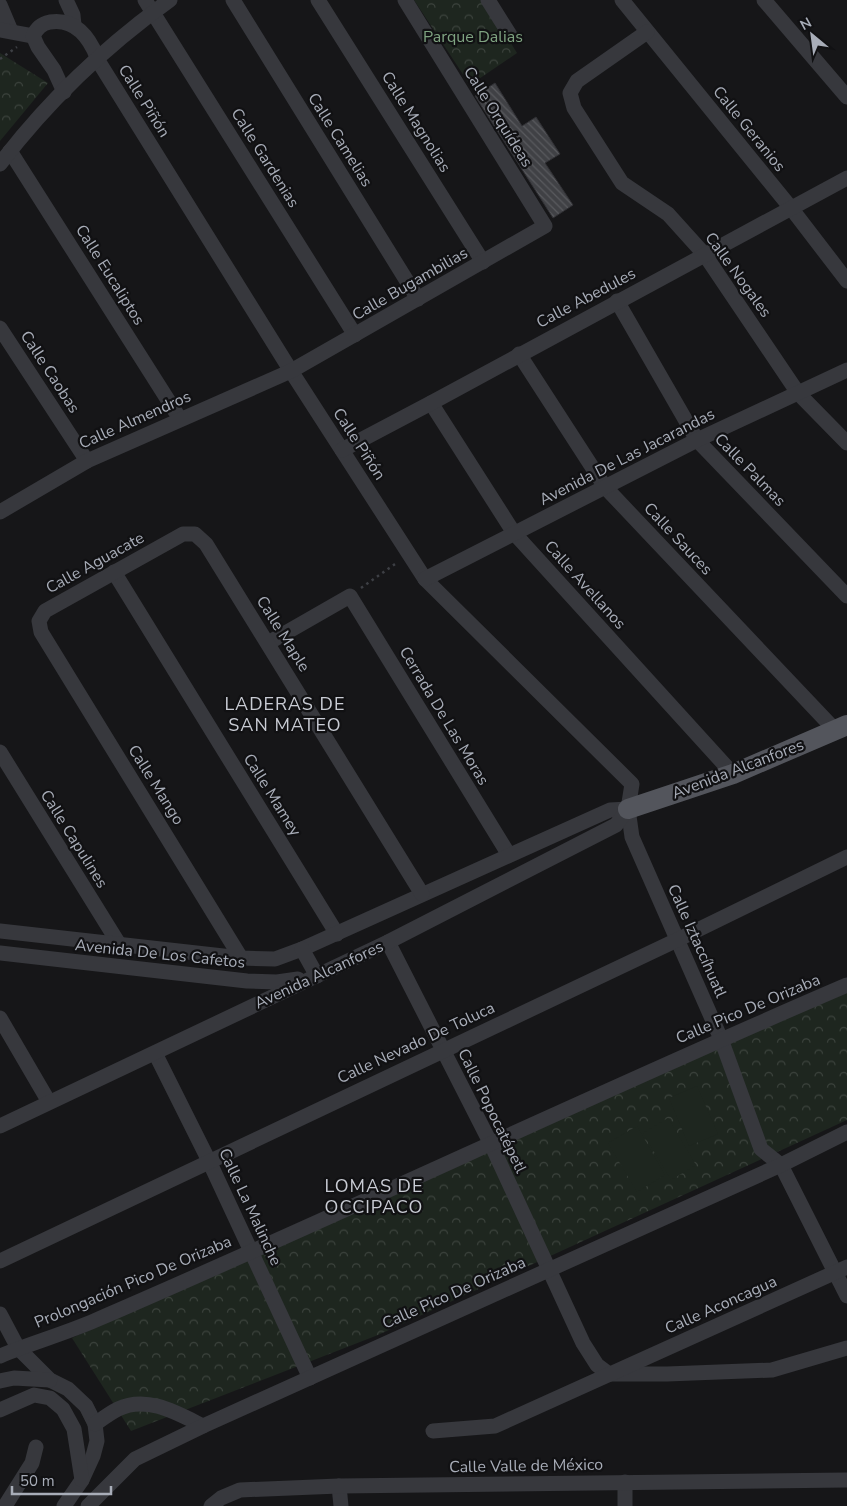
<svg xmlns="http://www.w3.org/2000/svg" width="847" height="1506" font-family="'Nunito Sans',sans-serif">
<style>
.park{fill:url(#park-crowns)}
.pitch{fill:#1e261f}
.building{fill:url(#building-back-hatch);stroke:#303034}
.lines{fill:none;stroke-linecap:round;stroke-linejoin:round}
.path{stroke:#3d3f44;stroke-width:2.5;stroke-dasharray:2.5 4;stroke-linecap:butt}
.minor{stroke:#37383d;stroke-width:15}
.major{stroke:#53555c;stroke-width:20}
.labels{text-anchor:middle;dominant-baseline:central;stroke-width:4.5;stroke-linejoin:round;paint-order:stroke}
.park-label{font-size:16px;fill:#7fa381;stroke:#111113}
.street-label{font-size:16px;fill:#a8adb8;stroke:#111113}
.neighbourhood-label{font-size:18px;letter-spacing:1px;fill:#c9ccd4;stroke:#111113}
</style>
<defs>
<pattern id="park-crowns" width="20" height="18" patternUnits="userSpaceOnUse" patternTransform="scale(1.25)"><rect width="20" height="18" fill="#1e261f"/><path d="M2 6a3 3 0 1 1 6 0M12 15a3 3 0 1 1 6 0" fill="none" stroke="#3c433d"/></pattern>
<pattern id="building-back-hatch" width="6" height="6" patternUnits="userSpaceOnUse" patternTransform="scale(1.25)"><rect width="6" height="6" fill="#404145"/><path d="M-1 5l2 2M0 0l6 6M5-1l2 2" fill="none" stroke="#595a5e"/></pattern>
</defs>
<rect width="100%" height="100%" fill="#161618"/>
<g class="park">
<polygon points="414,0 484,0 517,53 470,85"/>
<polygon points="0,53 48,83 0,141"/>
<polygon points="847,987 847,1120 378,1335 131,1431 72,1338"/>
</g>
<g class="pitch">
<polygon points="697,1086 718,1134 689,1146 669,1098"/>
<polygon points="668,1118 696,1165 671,1180 643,1133"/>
<polygon points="637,1126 665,1175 637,1192 608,1143"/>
</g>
<polygon class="building" points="495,83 522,126 536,117 560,154 545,163 573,205 553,218 475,96"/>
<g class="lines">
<g class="path">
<polyline points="0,59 17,47"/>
<polyline points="361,588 398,562"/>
</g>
<g class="minor">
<polyline points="66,0 73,15 74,25"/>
<polyline points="145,0 355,335"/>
<polyline points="233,0 418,299"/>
<polyline points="318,0 483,262"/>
<polyline points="488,0 510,35"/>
<polyline points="622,0 791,208 847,281"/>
<polyline points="764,0 847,97"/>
<polyline points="0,5 11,31"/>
<polyline points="0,30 33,36"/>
<polyline points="647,32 577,81 570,93 574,108 622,183 668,214 705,255 798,393 847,443"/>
<polyline points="97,59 291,371 425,579 632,784 628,809 632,837 721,1039 761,1149 781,1165 847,1296"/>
<path d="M64,92L54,70L38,47L33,36C37,28 41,24 50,22C75,18 89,37 97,57"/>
<polyline points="10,151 180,419"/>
<path d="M0,164C48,101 106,46 170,0"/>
<polyline points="617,301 697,440 847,596"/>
<polyline points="0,328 87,461"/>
<polyline points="519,354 605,487 835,730"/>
<polyline points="431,403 514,533 733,774"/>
<polyline points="342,450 431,403 847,178"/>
<polyline points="0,512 87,461 291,371 545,226 405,0"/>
<polyline points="114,572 337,934"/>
<polyline points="425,579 697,440 847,370"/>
<polyline points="268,643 350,596 509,855"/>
<polyline points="0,752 119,944"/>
<polyline points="0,931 241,958 275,959 302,949 610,810 628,809"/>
<polyline points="388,942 491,1144 583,1343 597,1365 609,1374 667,1374 772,1370 847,1348"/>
<polyline points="302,949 317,976"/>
<polyline points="0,953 247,981 277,982 298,979"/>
<polyline points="241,958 41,632 39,621 45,611 183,534 195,534 206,544 422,894"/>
<polyline points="0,1018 49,1102"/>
<polyline points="155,1053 209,1161 310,1378"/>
<polyline points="0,1126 388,942 616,825 628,809"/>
<polyline points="0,1261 677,940 847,857"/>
<polyline points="0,1314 18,1348 50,1380 68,1389 86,1406 95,1424 97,1441 93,1456 82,1480 64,1506"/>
<path d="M0,1356C31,1343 64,1334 96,1320C347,1212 595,1093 847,985"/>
<polyline points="0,1381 14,1378 50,1380"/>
<polyline points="0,1410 34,1395 50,1398 63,1409 74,1429 82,1480"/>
<path d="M95,1424C102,1419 110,1413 118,1409C147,1395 177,1413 203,1426"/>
<polyline points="433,1431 495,1426 847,1267"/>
<polyline points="625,1482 625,1506"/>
<polyline points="339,1486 341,1506"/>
<polyline points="5,1506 32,1463 36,1447"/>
<polyline points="88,1506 135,1459 203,1426 781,1165 847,1132"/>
<polyline points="211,1506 221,1498 240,1490 339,1486 847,1480"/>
</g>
<polyline class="major" points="628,809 733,774 847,725"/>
</g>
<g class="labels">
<g class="park-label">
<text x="473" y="37">Parque Dalias</text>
</g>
<g class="street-label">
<text transform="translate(144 101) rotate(58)">Calle Piñón</text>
<text transform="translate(498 117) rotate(58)">Calle Orquídeas</text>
<text transform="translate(416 122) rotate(58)">Calle Magnolias</text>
<text transform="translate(749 129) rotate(51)">Calle Geranios</text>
<text transform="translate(340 140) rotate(58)">Calle Camelias</text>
<text transform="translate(265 158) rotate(58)">Calle Gardenias</text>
<text transform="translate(110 275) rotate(58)">Calle Eucaliptos</text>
<text transform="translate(738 275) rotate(54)">Calle Nogales</text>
<text transform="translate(410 284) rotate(-30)">Calle Bugambilias</text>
<text transform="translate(586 298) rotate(-28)">Calle Abedules</text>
<text transform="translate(50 372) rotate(57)">Calle Caobas</text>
<text transform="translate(135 420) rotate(-24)">Calle Almendros</text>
<text transform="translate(359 444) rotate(57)">Calle Piñón</text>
<text transform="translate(627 457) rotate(-27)">Avenida De Las Jacarandas</text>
<text transform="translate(750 470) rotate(46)">Calle Palmas</text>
<text transform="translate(678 539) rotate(47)">Calle Sauces</text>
<text transform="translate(95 563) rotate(-29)">Calle Aguacate</text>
<text transform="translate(585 585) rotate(48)">Calle Avellanos</text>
<text transform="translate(283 634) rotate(58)">Calle Maple</text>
<text transform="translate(444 716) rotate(59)">Cerrada De Las Moras</text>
<text transform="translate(738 769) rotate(-21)">Avenida Alcanfores</text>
<text transform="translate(156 785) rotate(58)">Calle Mango</text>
<text transform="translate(272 795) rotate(58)">Calle Mamey</text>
<text transform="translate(74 839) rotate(58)">Calle Capulines</text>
<text transform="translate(697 941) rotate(66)">Calle Iztaccíhuatl</text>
<text transform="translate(160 954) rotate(6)">Avenida De Los Cafetos</text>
<text transform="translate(319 975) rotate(-25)">Avenida Alcanfores</text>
<text transform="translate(748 1009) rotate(-23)">Calle Pico De Orizaba</text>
<text transform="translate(416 1043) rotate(-25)">Calle Nevado De Toluca</text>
<text transform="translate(492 1111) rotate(64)">Calle Popocatépetl</text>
<text transform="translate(250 1207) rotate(65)">Calle La Malinche</text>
<text transform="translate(133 1282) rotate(-23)">Prolongación Pico De Orizaba</text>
<text transform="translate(454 1293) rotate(-24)">Calle Pico De Orizaba</text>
<text transform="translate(721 1305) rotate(-24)">Calle Aconcagua</text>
<text transform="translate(526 1466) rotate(-1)">Calle Valle de México</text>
</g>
<g class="neighbourhood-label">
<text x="285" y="704">LADERAS DE<tspan x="285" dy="21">SAN MATEO</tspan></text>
<text x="374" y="1186">LOMAS DE<tspan x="374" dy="21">OCCIPACO</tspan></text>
</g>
</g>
<g transform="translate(812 35) rotate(331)" stroke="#111113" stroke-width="4" paint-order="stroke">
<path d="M0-4L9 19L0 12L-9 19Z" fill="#a8adb8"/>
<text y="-8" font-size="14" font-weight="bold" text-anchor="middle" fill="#a8adb8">N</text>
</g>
<path d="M12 1486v8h99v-8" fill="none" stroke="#a8adb8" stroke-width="2.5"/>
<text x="20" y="1486" font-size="15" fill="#a8adb8" stroke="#111113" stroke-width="4" paint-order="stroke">50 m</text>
</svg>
